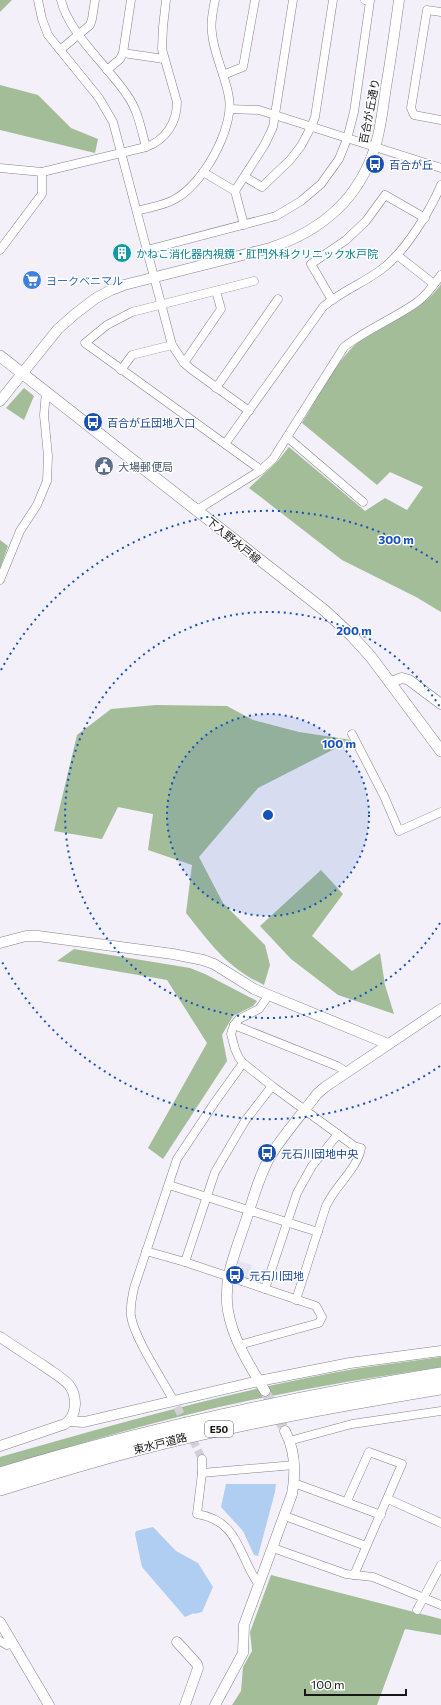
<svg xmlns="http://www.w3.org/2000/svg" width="441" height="1705" font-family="Commissioner,'Noto Sans JP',sans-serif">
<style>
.built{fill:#e8e3f3}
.forest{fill:#a3bd98}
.water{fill:#b0cef1}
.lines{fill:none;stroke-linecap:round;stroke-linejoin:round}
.minor-tunnel{stroke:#d2cfd7;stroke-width:8;stroke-dasharray:8 4;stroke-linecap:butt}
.tertiary-tunnel{stroke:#d2cfd7;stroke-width:10;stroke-dasharray:10 5;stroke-linecap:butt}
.minor-casing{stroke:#85828b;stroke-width:9}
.tertiary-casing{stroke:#85828b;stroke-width:11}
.secondary-casing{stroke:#85828b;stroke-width:12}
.motorway-casing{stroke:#85828b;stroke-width:16}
.minor{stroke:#fff;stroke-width:8}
.tertiary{stroke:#fff;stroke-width:10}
.secondary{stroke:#fff;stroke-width:11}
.motorway{stroke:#fff;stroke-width:15}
.ring{fill:none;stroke:#1551bd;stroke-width:2;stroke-dasharray:2 4}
.labels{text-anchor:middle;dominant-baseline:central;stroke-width:3;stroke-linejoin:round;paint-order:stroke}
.shield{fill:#fff;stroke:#5d5c5e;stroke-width:1}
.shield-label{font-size:10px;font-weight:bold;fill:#171619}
.street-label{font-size:11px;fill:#171619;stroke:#fff}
.transit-label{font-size:11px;fill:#164399;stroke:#fff;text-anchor:start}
.culture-label{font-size:11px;fill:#0d838f;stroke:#fff;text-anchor:start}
.shop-label{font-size:11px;fill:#366cbe;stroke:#fff;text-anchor:start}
.service-label{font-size:11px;fill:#4e5e75;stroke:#fff;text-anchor:start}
.centre{fill:#1551bd;stroke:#fff;stroke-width:2}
.ring-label{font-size:12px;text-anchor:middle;font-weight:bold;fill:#1551bd;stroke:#fff;stroke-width:3;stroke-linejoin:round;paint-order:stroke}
</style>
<rect width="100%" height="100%" fill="#f3f0f9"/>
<polygon class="built" points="239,1261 252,1265 247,1281 235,1277"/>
<g class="forest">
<polygon points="0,0 12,0 0,12"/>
<polygon points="0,85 38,95 71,128 98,139 95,153 0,130"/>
<path d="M441,284V612L416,597L342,560L249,488L277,462L289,447L365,511L385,498L407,510L423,487L390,472L377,485L302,423C317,399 339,355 362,339C390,320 421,313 441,284Z"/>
<polygon points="24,388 34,396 24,420 6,408"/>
<polygon points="0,540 8,546 0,568"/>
<path d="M156,705L227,706L253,720L299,732L352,740L258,788L199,857L223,903L265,945L270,965L264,985C226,967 211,944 186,913L192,865L148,850L153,814L118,807L102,839L54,831L77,735L111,709Z"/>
<polygon points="321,870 343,894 312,936 352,971 380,953 385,985 394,1014 338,995 291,959 260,926"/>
<polygon points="74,949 190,968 205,974 257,1001 253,1006 233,1016 222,1035 227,1061 163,1159 148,1148 207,1043 167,980 57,961"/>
<path d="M441,1357V1367C353,1380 265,1395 178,1417C118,1432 59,1450 0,1467V1457C119,1423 238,1389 360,1368C387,1364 414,1361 441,1357Z"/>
<polygon points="271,1575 441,1619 441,1635 405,1629 377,1705 232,1705 241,1691 243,1667 252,1651 250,1632"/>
</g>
<g class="water">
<polygon points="226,1484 276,1484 275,1492 258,1556 254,1555 243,1531 221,1507"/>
<polygon points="153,1527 176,1551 198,1563 213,1587 202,1612 194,1614 194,1613 185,1617 142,1567 135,1534 136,1531"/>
</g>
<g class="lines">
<polyline class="minor-tunnel" points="172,1396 202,1459"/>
<polyline class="tertiary-tunnel" points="265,1391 285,1431"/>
<g class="minor-casing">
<g id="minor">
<polyline points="38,0 42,19 48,35 99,98 113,122 172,345 184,363 191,369 249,411"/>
<path d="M61,0C69,34 108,66 127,95C138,110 141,129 146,147"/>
<polyline points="441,12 427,10 411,108 414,115 441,120"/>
<polyline points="60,50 90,25 92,19 95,0"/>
<polyline points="123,53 164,59"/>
<polyline points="107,70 120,59 123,53 131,0"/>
<polyline points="223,75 243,67 255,0"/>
<polyline points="230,109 259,110 441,168"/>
<path d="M0,168L42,172L146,147C166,140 177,122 177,102L162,49L163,27L166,0"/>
<polyline points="203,172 235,191 244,225"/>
<polyline points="245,177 262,187 290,160 301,146 311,127 315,117 333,0"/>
<polyline points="235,191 265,144 273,127 293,0"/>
<path d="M137,211C149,207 164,206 175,199C202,185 234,130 229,98C226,76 214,56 212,33C210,22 213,11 215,0"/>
<polyline points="0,250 42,194 42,172"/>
<polyline points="147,250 276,216 301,201 321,184 339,159 347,139 354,112 370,1 365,0"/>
<polyline points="397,255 434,284"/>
<polyline points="254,281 132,312 107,325 85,343 261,470"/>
<polyline points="332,300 311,264 346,240 366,221 385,195 425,218"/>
<polyline points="184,363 221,309 216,291"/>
<polyline points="121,370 132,355 172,345"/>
<polyline points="216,388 278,299"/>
<polyline points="287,437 363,502"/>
<path d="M225,444L323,307C341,291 364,283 382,269C405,252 430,211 441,185"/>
<path d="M197,510L261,470L273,459L344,347C367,329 393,319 416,303C426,296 434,285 441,275"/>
<polyline points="0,580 20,531 37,505 47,481 48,456 44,415 46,392"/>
<polyline points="352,734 384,796 399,831 441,812"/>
<path d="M269,995L259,1009L239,1019L234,1025L231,1034L235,1049L239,1058L243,1063L272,1086L354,1146L361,1148C358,1168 335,1186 326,1206L296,1300"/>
<polyline points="234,1025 337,1066 347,1072"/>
<polyline points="169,1185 318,1232"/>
<polyline points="146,1251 185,1262 316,1306 322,1317 319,1323 239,1345"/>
<polyline points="185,1262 215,1172 245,1121 272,1086"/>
<polyline points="265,1289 297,1193 312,1166 338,1134"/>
<path d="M171,1396C160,1376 134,1337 131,1316C130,1307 132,1297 134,1288L177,1159L215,1102L243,1063"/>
<polyline points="289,1441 352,1424 441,1411"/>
<path d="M202,1459V1473L197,1514C240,1521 238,1556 259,1585"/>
<polyline points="202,1473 294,1465"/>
<polyline points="294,1483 381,1515"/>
<polyline points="388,1499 441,1523"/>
<polyline points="347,1501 369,1452 402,1464 354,1575"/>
<polyline points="285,1516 366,1546"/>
<polyline points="273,1548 346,1574 373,1577 441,1605"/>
<polyline points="417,1610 441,1565"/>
<polyline points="0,1641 7,1645 13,1643"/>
</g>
</g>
<g class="tertiary-casing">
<g id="tertiary">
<path d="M0,401L58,329L75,314L96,298L111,290L124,285L270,248C321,231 359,199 375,147C381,128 383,107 386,87C391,58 395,29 399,0"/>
<polyline points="391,682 402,678 409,680 441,704"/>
<polyline points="0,943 26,936 38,936 173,954 203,960 214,964 254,989 388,1044"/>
<path d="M0,1337C15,1347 30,1357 44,1366C52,1372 63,1378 69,1385C78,1397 77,1416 65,1424L0,1446"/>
<path d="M265,1391C250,1366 233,1340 228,1311C222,1276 239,1244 249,1211C255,1192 261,1172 271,1155C284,1134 302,1114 317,1094L325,1087L441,1009"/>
<polyline points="69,1421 84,1422 259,1381 350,1363 441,1351"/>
<polyline points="0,1622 49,1705"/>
<polyline points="177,1642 197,1664 198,1668 185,1705"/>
<path d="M215,1705L243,1653L244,1625L292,1494C296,1473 295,1450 285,1431"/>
</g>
</g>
<g class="secondary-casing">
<polyline id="secondary" points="0,356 324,610 352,636 371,657 441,751"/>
</g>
<g class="motorway-casing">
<g id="motorway">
<path d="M0,1475C145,1431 292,1399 441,1375"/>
<path d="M0,1488C45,1474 91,1460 137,1448C237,1422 339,1404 441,1387"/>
</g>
</g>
<use href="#minor" class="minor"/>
<use href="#tertiary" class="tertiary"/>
<use href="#secondary" class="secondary"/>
<use href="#motorway" class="motorway"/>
</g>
<circle cx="268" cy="815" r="101" fill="#1551bd" fill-opacity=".12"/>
<g class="ring">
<circle cx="268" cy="815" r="101"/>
<path d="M440 923A203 203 0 1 1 440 707"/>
<path d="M440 1066A304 304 0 0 1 1 960M1 670A304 304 0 0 1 440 564"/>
</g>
<defs>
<g id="bus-disc" transform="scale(1)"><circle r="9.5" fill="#1a4fb4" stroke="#fff"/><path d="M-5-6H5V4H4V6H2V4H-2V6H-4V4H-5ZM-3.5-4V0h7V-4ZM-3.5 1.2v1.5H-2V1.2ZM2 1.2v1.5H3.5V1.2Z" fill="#fff"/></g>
<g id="building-disc" transform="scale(1)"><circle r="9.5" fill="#0f9aa8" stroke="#fff"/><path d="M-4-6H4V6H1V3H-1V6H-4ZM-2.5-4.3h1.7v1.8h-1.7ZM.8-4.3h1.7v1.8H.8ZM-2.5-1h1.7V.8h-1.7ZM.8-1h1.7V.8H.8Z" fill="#fff"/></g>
<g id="supermarket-disc" transform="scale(1)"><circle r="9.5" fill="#3f7fe0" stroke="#fff"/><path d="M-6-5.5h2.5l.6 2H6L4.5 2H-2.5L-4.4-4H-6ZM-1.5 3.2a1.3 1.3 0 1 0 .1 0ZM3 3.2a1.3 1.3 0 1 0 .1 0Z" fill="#fff"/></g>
<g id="civic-disc" transform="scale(1)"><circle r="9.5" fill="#5c6f8a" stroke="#fff"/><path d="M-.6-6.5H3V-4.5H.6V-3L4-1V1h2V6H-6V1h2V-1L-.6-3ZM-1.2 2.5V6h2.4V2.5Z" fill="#fff"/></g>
</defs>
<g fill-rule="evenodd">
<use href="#bus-disc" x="375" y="164"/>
<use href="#building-disc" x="122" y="253"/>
<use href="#supermarket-disc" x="32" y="280"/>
<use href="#bus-disc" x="93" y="422"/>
<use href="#civic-disc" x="104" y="466"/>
<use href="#bus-disc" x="267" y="1153"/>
<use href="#bus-disc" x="235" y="1275"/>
</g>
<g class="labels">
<rect class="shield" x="205" y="1421" width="28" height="16" rx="3"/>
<g class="shield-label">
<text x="219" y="1429">E50</text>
</g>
<g class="street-label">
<text transform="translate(369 111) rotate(-79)">百合が丘通り</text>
<text transform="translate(234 540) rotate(39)">下入野水戸線</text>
<text transform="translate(160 1443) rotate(-14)">東水戸道路</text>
</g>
<g class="transit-label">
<text x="389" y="164">百合が丘</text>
<text x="107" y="422">百合が丘団地入口</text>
<text x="281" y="1153">元石川団地中央</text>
<text x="249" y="1275">元石川団地</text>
</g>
<g class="culture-label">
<text x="136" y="253">かねこ消化器内視鏡・肛門外科クリニック水戸院</text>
</g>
<g class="shop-label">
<text x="46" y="280">ヨークベニマル</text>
</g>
<g class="service-label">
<text x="118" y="466">大場郵便局</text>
</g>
</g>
<circle cx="268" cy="815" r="6" class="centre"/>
<g class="ring-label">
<text x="396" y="544">300 m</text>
<text x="354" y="635">200 m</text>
<text x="339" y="748">100 m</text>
</g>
<path d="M305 1689v6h101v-6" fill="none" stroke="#171619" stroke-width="2"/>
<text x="311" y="1689" font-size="12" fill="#171619" stroke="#ffffff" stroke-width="3" paint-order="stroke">100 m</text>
</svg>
